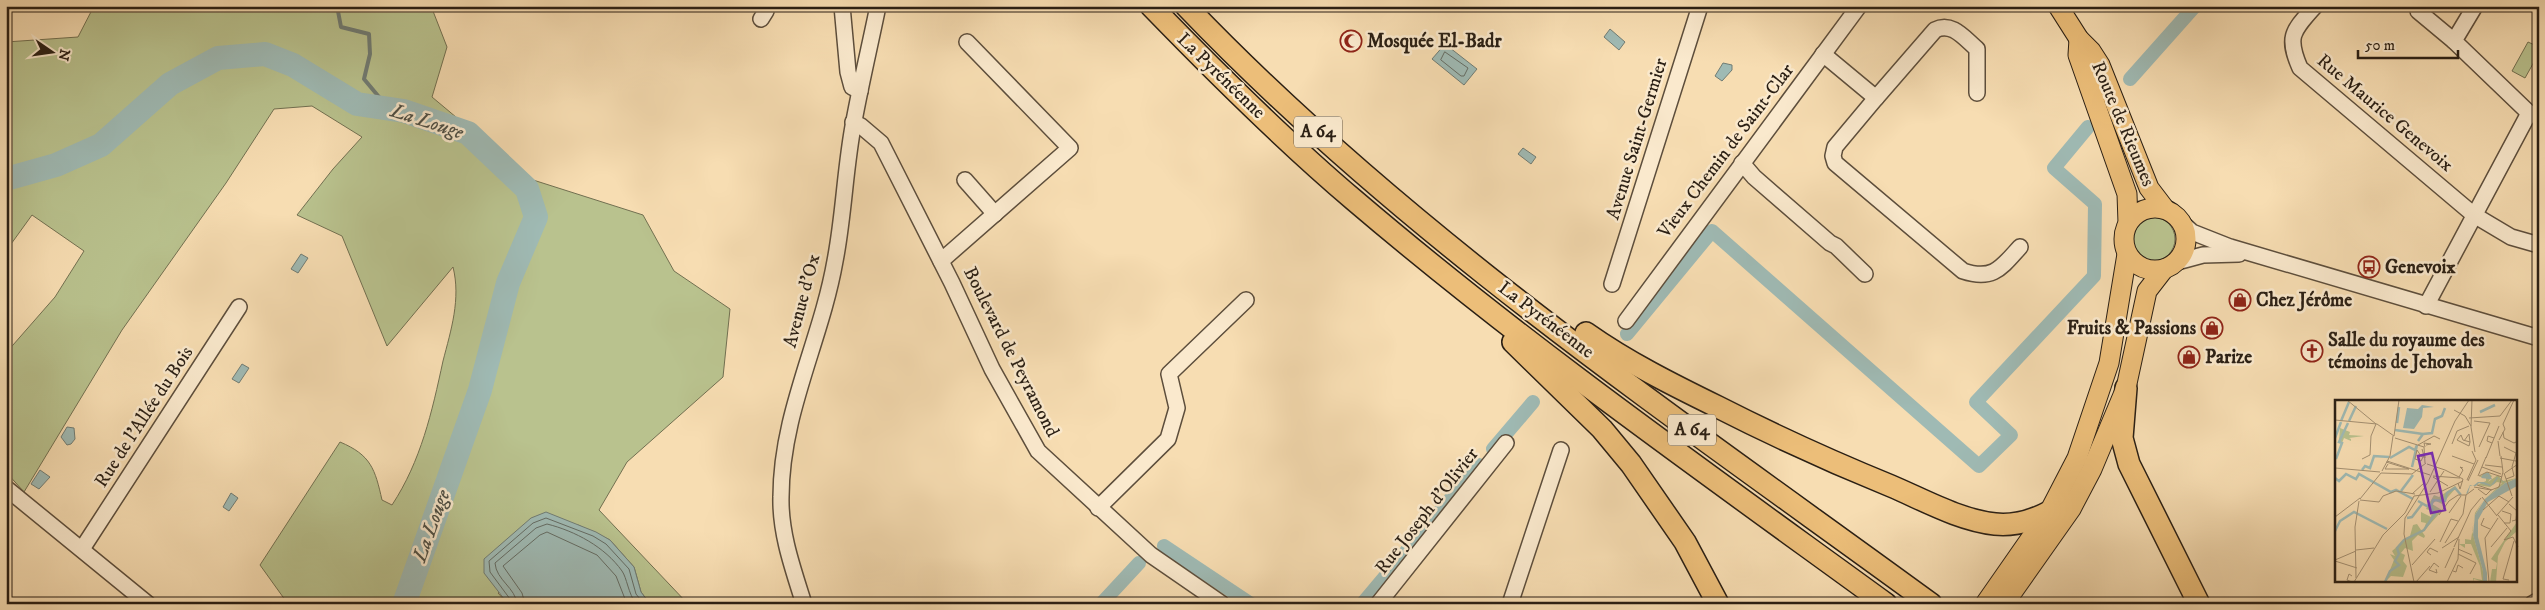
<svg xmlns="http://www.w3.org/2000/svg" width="2545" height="610" font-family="'IM FELL DW Pica',serif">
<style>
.green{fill:#b9c28e;stroke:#727051}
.water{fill:#9fbab4;stroke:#707c74}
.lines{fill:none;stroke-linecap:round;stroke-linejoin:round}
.shore{stroke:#646c64;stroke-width:1}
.stream{stroke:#707c74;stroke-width:4}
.canal{stroke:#9fbab4;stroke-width:14}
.river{stroke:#9fbab4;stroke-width:24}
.minor-casing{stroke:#5d4e3c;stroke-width:18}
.major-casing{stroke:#2a1f14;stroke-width:21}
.highway-casing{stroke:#2a1f14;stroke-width:24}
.minor{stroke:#fae9cd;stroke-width:15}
.major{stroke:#ecbe79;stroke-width:19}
.highway{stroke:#ecbe79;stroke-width:21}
.labels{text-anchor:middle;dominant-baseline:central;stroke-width:5;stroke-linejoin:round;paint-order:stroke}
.shield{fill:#fae9cd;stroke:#685c4c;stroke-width:1}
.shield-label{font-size:18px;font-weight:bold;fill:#2a1f14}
.poi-label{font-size:19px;font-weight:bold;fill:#2a1f14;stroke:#fae9cd;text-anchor:start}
.street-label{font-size:19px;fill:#2a1f14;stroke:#fae9cd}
.water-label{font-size:20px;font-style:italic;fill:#4d4e44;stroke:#fae9cd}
.inset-river{fill:none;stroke:#9fbab4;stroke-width:2.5}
.inset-road{fill:none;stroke:#a59173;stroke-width:1}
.view{fill:#7b2cbf;fill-opacity:0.15;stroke:#7b2cbf;stroke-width:2.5}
.inset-edge{fill:none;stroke:#2a1f14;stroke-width:2.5}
</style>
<rect width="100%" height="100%" fill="#f7ddb2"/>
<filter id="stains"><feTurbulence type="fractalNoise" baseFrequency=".004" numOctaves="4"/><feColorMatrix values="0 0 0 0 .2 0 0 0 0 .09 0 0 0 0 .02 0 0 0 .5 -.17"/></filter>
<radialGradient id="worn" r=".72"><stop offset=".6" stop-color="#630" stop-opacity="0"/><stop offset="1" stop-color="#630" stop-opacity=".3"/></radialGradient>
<g class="green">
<path d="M94,6H431L447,47L432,97L530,179L643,215L674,271L730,309L723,377L627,462L599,510L688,604H650L641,592L634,567L610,540L578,525L498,593L508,604H288L260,565L340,442C371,455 375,469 382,500L392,505C421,461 432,412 443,361C451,330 461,299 453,267L387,346L342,236L297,215L333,169L362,137L312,106L274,109L226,183L122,330L24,492L6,472V353L55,297L84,251L32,215L6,251V42L78,37Z"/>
<polygon points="2528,42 2539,47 2539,53 2525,78 2512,71"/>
<circle cx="2153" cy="239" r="22"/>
</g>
<g class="water">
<polygon points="1610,29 1625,42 1619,50 1604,37"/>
<polygon points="1445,44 1477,69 1464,85 1432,59"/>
<polygon points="1723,63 1732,65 1732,70 1722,81 1715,76"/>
<polygon points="1523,148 1536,157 1531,164 1518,154"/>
<polygon points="301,254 308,258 298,273 291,269"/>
<polygon points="242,364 249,368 239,383 232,379"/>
<polygon points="67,427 74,428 75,439 71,444 67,445 61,437"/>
<polygon points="40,470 50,477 39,489 31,484"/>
<polygon points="231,493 238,498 229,511 223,507"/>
<polygon points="546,512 596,532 610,540 634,567 641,592 650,604 508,604 484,573 484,559 531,518"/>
</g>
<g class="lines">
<g class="shore">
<polygon points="1445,52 1468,68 1464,76 1461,76 1441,60"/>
<polyline points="511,604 510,599 490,572 489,561 533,523 546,518 593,536 606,544 629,569 636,594 644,604"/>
<path d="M517,604C516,588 496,580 495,563L536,528L547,524C575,531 605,547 622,571C627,578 628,593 636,604"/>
<polyline points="525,604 522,593 503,566 540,535 547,532 597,555 616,576 627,604"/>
</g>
<polyline class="stream" points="337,6 341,27 369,34 370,54 364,79 389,109"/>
<g class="canal">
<polyline points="2130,79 2195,6"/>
<polyline points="1627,334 1712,231 1979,466 2011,435 1976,402 2094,276 2095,204 2054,168 2088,127"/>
<polyline points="1493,449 1533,402"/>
<polyline points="1164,546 1251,604"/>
<polyline points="1101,604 1139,563"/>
<polyline points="1362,604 1479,465"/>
</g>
<polyline class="river" points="6,179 56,165 101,145 170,84 218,58 265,54 293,65 357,104 404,111 468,133 527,189 536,217 508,283 480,390 404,604"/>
<g class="minor-casing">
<g id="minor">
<polyline points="842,6 848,72 852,87 860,91"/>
<path d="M2315,6C2293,31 2286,36 2300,68L2474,215L2511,237L2539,245"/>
<polyline points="2475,6 2454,41 2529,113"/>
<polyline points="2418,11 2454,41"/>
<polyline points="761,19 766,11 764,6"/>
<path d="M1823,54L1876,98L1935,30C1952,21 1965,39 1977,49V93"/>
<path d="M1876,98L1835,147L1833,156L1835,163L1963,271C1993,281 2001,268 2020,247"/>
<polyline points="853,122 861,126 881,143 952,283 992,369 1038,451 1151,555 1222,604"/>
<polyline points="1742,163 1754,177 1830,243 1836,246 1865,274"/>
<polyline points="965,180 995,214"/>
<polyline points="2181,222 2192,232 2230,247 2539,338"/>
<polyline points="941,261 1070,148 967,42"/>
<polyline points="2177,262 2203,255 2239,254"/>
<polyline points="1612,284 1700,6"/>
<polyline points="2426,306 2529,113 2539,117"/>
<polyline points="1626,321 1859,6"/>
<polyline points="6,488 148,604"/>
<polyline points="1098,508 1168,439 1177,408 1169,374 1246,300"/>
<polyline points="82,549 239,307"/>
<path d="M804,604C793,569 780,533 781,497C781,413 821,341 835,261C844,215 845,167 854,121C861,83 870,45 878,6"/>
<polyline points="1378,604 1506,443"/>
<polyline points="1510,604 1561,450"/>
<polyline points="2532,604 2539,600"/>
</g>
</g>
<g class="major-casing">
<g id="major">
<polyline points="2058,6 2079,39 2091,51 2100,65 2149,188 2165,209"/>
<polyline points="2079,39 2078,55 2127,194 2128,223"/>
<circle cx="2155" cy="239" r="31"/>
<polyline points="1985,604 2049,512 2077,458 2109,363 2127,254"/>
<polyline points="2004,604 2071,509 2092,469 2126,388 2147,291 2164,269"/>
</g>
</g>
<g class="highway-casing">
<g id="highway">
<path d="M1151,6C1216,73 1283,140 1354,200C1524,345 1706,473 1886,604"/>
<path d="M1186,6C1407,237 1675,417 1931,604"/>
<path d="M1586,333C1627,362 1673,385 1718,407C1775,436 1832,462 1891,486C1924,500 1959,520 1995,524C2015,526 2032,521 2049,512"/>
<polyline points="1513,342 1602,429 1631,464 1685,542 1718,604"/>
<polyline points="2126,388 2122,438 2129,464 2199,604"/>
</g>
</g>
<use href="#minor" class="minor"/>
<use href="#major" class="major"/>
<use href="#highway" class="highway"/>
</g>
<defs>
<g id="mosque-ring" transform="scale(1.125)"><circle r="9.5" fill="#fae9cd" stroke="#8f2418" stroke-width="1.5"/><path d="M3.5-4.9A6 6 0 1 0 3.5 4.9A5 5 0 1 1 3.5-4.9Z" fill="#8f2418"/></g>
<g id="bus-ring" transform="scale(1.125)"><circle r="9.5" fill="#fae9cd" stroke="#8f2418" stroke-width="1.5"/><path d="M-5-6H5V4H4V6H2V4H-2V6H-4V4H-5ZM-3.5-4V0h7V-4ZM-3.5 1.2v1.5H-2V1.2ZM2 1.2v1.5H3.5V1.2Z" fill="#8f2418"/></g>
<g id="shop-ring" transform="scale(1.125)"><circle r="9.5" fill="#fae9cd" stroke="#8f2418" stroke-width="1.5"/><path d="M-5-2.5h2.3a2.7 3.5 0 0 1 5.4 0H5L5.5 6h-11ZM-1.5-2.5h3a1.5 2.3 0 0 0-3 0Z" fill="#8f2418"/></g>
<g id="church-ring" transform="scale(1.125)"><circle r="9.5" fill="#fae9cd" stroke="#8f2418" stroke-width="1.5"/><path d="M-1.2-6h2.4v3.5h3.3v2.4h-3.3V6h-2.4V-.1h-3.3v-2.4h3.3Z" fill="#8f2418"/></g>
</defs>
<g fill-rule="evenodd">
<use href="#mosque-ring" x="1351" y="41"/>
<use href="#bus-ring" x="2369" y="267"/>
<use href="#shop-ring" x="2240" y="300"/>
<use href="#shop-ring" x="2212" y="328"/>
<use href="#church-ring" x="2312" y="351"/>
<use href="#shop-ring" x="2189" y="357"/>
</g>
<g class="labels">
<g class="shield">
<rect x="1294" y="116.5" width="48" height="31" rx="4"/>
<rect x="1668" y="414.5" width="48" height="31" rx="4"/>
</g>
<g class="shield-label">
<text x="1318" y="132">A 64</text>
<text x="1692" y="430">A 64</text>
</g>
<g class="poi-label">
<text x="1367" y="41">Mosquée El-Badr</text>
<text x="2385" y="267">Genevoix</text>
<text x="2256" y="300">Chez Jérôme</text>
<text x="2196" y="328" text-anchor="end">Fruits &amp; Passions</text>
<text x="2328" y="340">Salle du royaume des<tspan x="2328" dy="22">témoins de Jehovah</tspan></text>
<text x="2205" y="357">Parize</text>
</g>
<g class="street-label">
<text transform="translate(1221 76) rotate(44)">La Pyrénéenne</text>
<text transform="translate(2385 113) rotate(40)">Rue Maurice Genevoix</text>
<text transform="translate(2123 124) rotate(67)">Route de Rieumes</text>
<text transform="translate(1637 139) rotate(-73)">Avenue Saint-Germier</text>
<text transform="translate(1726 151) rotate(-53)">Vieux Chemin de Saint-Clar</text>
<text transform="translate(802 301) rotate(-75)">Avenue d'Ox</text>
<text transform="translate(1546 320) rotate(37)">La Pyrénéenne</text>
<text transform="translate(1011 352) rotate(63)">Boulevard de Peyramond</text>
<text transform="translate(144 417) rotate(-57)">Rue de l'Allée du Bois</text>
<text transform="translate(1427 511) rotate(-52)">Rue Joseph d'Olivier</text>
</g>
<g class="water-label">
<text transform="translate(427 122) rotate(18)">La Louge</text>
<text transform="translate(432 526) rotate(-70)">La Louge</text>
</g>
</g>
<g transform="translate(2335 400)">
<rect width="182" height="182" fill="#f7ddb2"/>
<path d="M5,28L15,32L14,35L29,36L14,38L16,39V41L9,38L7,43L4,42ZM152,72L157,76L153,82L163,75L168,81L182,78L170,83L149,100L167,83L162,82L155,87L142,85L151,81V77H144ZM120,86L125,94L120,89L107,104L101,101L97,104L107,110H101L105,113L88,132L91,123L86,122V112L96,117L97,111L91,109L99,95L104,97ZM148,101L140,115L137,131L148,171V182L139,179L138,182V178L147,180L145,166L136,144H130V148L124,144H130V139L136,140L140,113ZM182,122V131L170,142L163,156L161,182H155L157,169H161L162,163L156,159ZM82,124L90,136L89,138L83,135L77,141L78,151L70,148L66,153L70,155L68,161L72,166L68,177L56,176L50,182L59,160L55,154L60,156L57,151L75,136L78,125Z" fill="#b9c28e"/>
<path d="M87,5L99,7L88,8L87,17L79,29L68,28L72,8L83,9ZM162,77L171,83L182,78V86L153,102L143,120V137L152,173V182H148V171L138,135L140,115L150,99L170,83L163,78L159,84L155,86L144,83L141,86H135L133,93L131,94L135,85L138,86L143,82H149L156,85Z" fill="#9fbab4"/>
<path class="inset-river" d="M145,12L160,5M6,21L14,2M14,21L21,6M62,23L64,7M60,30L88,34M0,38L6,22M83,41L88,34L97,33L100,19L107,16L110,8M55,58L74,47L80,50L82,45M1,59L7,43L4,42L13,23M77,67L82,45M27,70L30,66L35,68L39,56L54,57M153,74L155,78L148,77L149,75ZM0,78L4,81L11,74L21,79L24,74L56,92L61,90L78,99M66,91L78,75M83,101L92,106L97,104M72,118L77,117L87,104M0,131L5,121L19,112L52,129M50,182L55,171L64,165L60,161L64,154L62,148L69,140L89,130L100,114L96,107L98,100L110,101L112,93L120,88L126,95"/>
<path class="inset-road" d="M12,0L41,24L36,36L35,55L27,59M119,10L130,16L136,26M134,18L165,16L177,0M0,20L42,24L59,36M139,21L155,23M168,24L179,0M136,27L137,0M136,27L140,52M168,32L169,38L179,43L183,41M126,35L128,40L135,42L134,46L122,40ZM59,36L64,0M60,38L89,47L90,63M164,40L170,29L168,24M129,41L134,34L135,42M163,41L165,56M157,43L152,41L153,36L159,38M117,44L122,31L134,26M83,45L99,36L105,39M90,47L89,43L96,44L91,45M144,47L155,23M169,47L181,53L177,67L179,76L171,79M87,49L89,56L88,57L86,61L80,59L82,50L86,56L88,57H91M117,56L139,64M151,58L164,26M165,58L181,61M52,61L95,75M51,62L74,69H50L53,64M92,64L110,70M150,65L167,67M147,67L166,74M0,68L45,72M110,70L128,79M47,71L55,56L58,36M169,73L177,96M170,73L183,64M98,76L125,78M143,76L151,57M144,76L152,72L167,77M98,77L113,86M124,77L128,70L125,67L128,68M132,80L141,60L137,51M133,81L143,60M123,83L125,89L128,79M142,85L157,90M139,87L156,90L164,87L168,72L166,56M143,89L151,95L156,90M95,92L109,71M77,94L89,83M147,97L162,116M25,99L46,73L77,74L91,63M25,100L44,102L48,96L61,91L80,94M174,104L182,111L181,120L177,121M148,110L164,96L174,102M167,111L176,114L175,123H169M114,113L126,96M104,115L114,101L123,95H131M162,115L178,97M163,115L176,131L169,140L178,137L183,147M0,117L25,98M149,118L146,125L155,129M105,142L116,119L123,121M110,143L128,114L131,95L139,89M119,147L136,110L146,98M156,147L172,128M107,148L124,137M123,149L137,155M21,150L39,148M123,154L141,163L135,174M96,155L92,152L95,148L103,152M0,160L21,151M0,161L22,168M77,165L100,139M110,168L119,148M101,169L102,173L94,170L99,163L104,167M118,171L121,172L123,165L128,168M21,178L20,127L24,101M174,180L168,179L179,141M17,182L12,180L14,174L17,176M19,182L48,135L70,113L79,96L103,93L128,81M79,182L69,134L70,118L93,82L120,21L134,0M81,182L95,166M112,182L123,159L124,139M154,182L150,138L163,118"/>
<path class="view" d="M97,53L110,110L96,113L83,56Z"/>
<rect width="182" height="182" class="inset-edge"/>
</g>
<rect width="2545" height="610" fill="none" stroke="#f7ddb2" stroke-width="25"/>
<rect x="8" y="8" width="2530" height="595" fill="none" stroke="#2a1f14" stroke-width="2.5"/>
<rect x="12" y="12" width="2520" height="585" fill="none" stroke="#2a1f14"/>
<g transform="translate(52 52) rotate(103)" stroke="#fae9cd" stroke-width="4" paint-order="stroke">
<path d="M0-4L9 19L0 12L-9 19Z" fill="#2a1f14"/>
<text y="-8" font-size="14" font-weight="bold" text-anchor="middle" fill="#2a1f14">N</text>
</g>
<path d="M2358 50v8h100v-8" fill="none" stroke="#2a1f14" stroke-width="2.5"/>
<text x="2365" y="50" font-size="15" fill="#2a1f14" stroke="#fae9cd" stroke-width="4" paint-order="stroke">50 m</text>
<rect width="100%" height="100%" filter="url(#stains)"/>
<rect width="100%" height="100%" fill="url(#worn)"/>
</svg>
